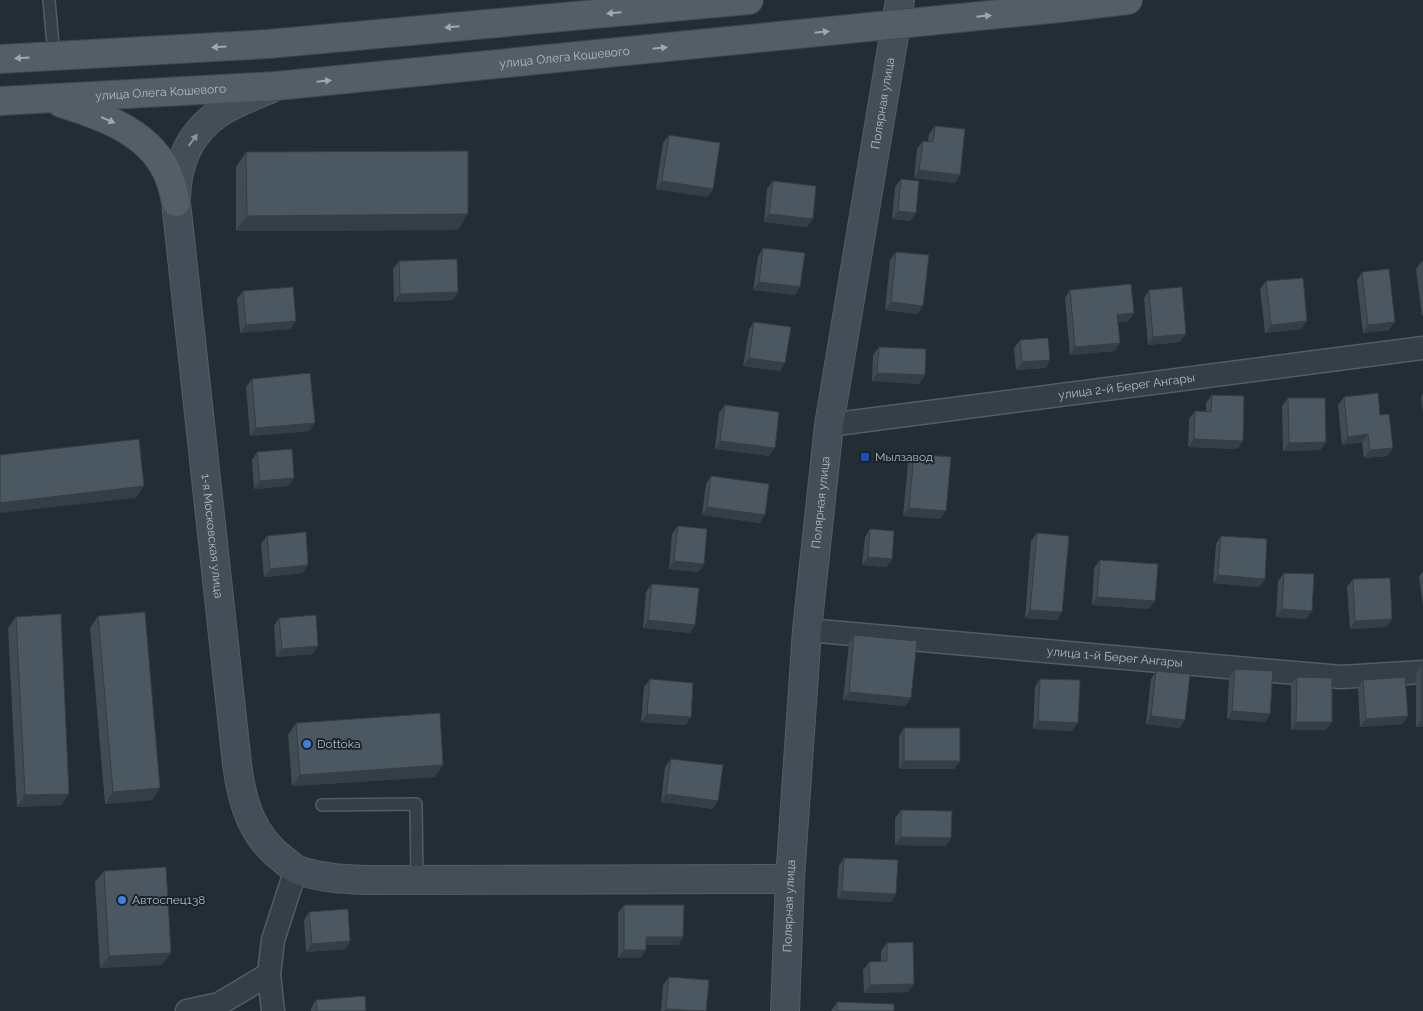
<svg xmlns="http://www.w3.org/2000/svg" width="1423" height="1011" font-family="Raleway,sans-serif">
<style>
.lines{fill:none;stroke-linecap:round;stroke-linejoin:round}
.service-casing{stroke:#535d64;stroke-width:14}
.minor-casing{stroke:#535d64;stroke-width:25}
.secondary-casing{stroke:#535d64;stroke-width:30}
.primary-casing{stroke:#3f484f;stroke-width:30}
.service{stroke:#363f46;stroke-width:11}
.minor{stroke:#363f46;stroke-width:22}
.secondary{stroke:#444e58;stroke-width:28}
.primary{stroke:#545e66;stroke-width:28}
.primary-bridge-casing{stroke:#3f484f;stroke-width:30;stroke-linecap:butt}
.primary-bridge{stroke:#545e66;stroke-width:28}
.wall{fill:#404c53}
.shaded-wall{fill:#343e44}
.building{fill:#4b5861;stroke:#343e44}
.oneway{fill:#9ea8b0}
.oneway2{fill:#8a949d}
.transit-dot{fill:#1a4fb4;stroke:#1b242a;stroke-width:2}
.shop-dot{fill:#3f7fe0;stroke:#1b242a;stroke-width:2}
.labels{text-anchor:middle;dominant-baseline:central;stroke-width:4;stroke-linejoin:round;paint-order:stroke}
.street-label{font-size:12px;fill:#b0bac2;stroke:#1b242a}
.poi-label{font-size:12px;fill:#b0bac2;stroke:#1b242a;text-anchor:start}
</style>
<rect width="100%" height="100%" fill="#232d35"/>
<g class="lines">
<g class="service-casing">
<g id="service">
<polyline points="49,0 54,56"/>
<polyline points="322,805 416,804 417,880"/>
</g>
</g>
<g class="minor-casing">
<g id="minor">
<path id="s1" d="M829,425L1423,348"/>
<path id="s2" d="M807,630L1341,677L1423,672"/>
<polyline points="187,1011 219,1004 269,974"/>
<polyline points="273,1011 269,974 273,940 296,869"/>
</g>
</g>
<g class="secondary-casing">
<g id="secondary">
<path id="s3" d="M274,87C256,95 236,102 219,113C188,134 176,167 176,202L237,764C242,803 252,837 285,861C289,864 293,868 298,870C320,878 343,879 366,880L790,879"/>
<path id="s4" d="M785,1011L790,879L807,630L829,425L900,0"/>
</g>
</g>
<g class="primary-casing">
<g id="primary">
<polyline points="1060,8 1128,0"/>
<polyline points="0,59 268,44 749,0"/>
<path id="s5" d="M0,101L276,86"/>
<path d="M61,103C104,117 154,133 170,180C173,187 174,195 176,202"/>
</g>
</g>
<use href="#service" class="service"/>
<use href="#minor" class="minor"/>
<use href="#secondary" class="secondary"/>
<use href="#primary" class="primary"/>
<g class="primary-bridge-casing">
<g id="primary-bridge">
<path id="s6" d="M276,86L1060,8"/>
</g>
</g>
<use href="#primary-bridge" class="primary-bridge"/>
</g>
<g class="wall">
<polygon points="935,126 960,175 955,183 914,178 917,149 923,141 928,142 929,134"/>
<polygon points="669,135 713,189 707,197 656,189 663,143"/>
<polygon points="246,152 458,230 236,231 236,167"/>
<polygon points="901,179 916,213 910,221 892,219 895,187"/>
<polygon points="773,181 807,227 764,222 767,189"/>
<polygon points="763,248 795,295 753,290 758,257"/>
<polygon points="896,252 918,314 885,310 890,260"/>
<polygon points="399,261 458,292 453,300 394,302 393,269"/>
<polygon points="1422,261 1423,261 1423,315 1422,316 1416,269"/>
<polygon points="1362,272 1389,330 1363,333 1357,280"/>
<polygon points="1266,281 1301,329 1265,333 1260,289"/>
<polygon points="1070,290 1134,313 1128,321 1118,322 1120,343 1114,351 1070,355 1065,298"/>
<polygon points="1149,290 1180,342 1148,345 1144,298"/>
<polygon points="243,291 296,321 290,329 240,333 237,299"/>
<polygon points="754,322 780,371 743,366 749,330"/>
<polygon points="1020,340 1050,360 1045,368 1016,370 1014,348"/>
<polygon points="879,347 925,375 919,384 872,381 873,355"/>
<polygon points="252,379 315,423 309,431 250,436 246,387"/>
<polygon points="1423,394 1423,413 1421,397"/>
<polygon points="1212,395 1243,441 1237,449 1188,447 1189,419 1195,411 1206,411 1206,403"/>
<polygon points="1344,397 1380,415 1393,448 1387,456 1364,458 1362,442 1342,445 1338,405"/>
<polygon points="1288,398 1326,442 1320,450 1283,451 1282,406"/>
<polygon points="725,405 769,456 715,449 719,413"/>
<polygon points="257,452 288,486 254,489 252,460"/>
<polygon points="914,454 940,519 903,516 908,462"/>
<polygon points="711,476 760,523 702,515 706,484"/>
<polygon points="678,526 704,564 698,572 669,569 672,534"/>
<polygon points="870,529 892,559 886,567 862,565 865,537"/>
<polygon points="1037,533 1057,620 1025,618 1031,541"/>
<polygon points="267,536 303,573 264,577 261,544"/>
<polygon points="1221,536 1265,579 1259,587 1213,583 1216,544"/>
<polygon points="1100,560 1155,601 1149,609 1092,605 1094,568"/>
<polygon points="1423,571 1423,606 1419,577"/>
<polygon points="1284,573 1306,619 1276,617 1278,581"/>
<polygon points="1353,579 1387,627 1350,629 1347,587"/>
<polygon points="652,584 695,625 690,633 643,628 646,592"/>
<polygon points="98,616 152,800 105,804 90,628"/>
<polygon points="16,617 61,805 17,807 8,628"/>
<polygon points="279,618 313,654 276,657 274,626"/>
<polygon points="854,635 906,706 843,700 849,643"/>
<polygon points="1422,665 1423,727 1416,727 1416,673"/>
<polygon points="1235,669 1265,722 1227,719 1229,677"/>
<polygon points="1156,671 1180,728 1146,724 1151,679"/>
<polygon points="1297,677 1326,730 1291,730 1291,685"/>
<polygon points="650,679 691,717 685,725 641,722 644,687"/>
<polygon points="1040,679 1072,731 1033,729 1035,687"/>
<polygon points="1363,680 1408,716 1402,724 1360,727 1358,688"/>
<polygon points="296,723 435,777 292,786 288,735"/>
<polygon points="904,728 960,761 954,769 899,769 899,736"/>
<polygon points="671,759 713,809 661,802 665,767"/>
<polygon points="901,810 951,838 946,846 895,845 895,818"/>
<polygon points="844,858 896,894 891,902 837,899 839,866"/>
<polygon points="104,871 162,965 100,968 95,882"/>
<polygon points="624,905 683,937 678,945 646,945 641,958 618,958 618,913"/>
<polygon points="309,912 350,941 345,949 306,952 304,920"/>
<polygon points="887,943 908,992 864,993 863,970 869,962 881,961 881,951"/>
<polygon points="669,977 706,1011 661,1011 663,985"/>
<polygon points="316,1000 366,1011 311,1011 311,1008"/>
<polygon points="837,1002 894,1011 831,1011"/>
</g>
<g class="shaded-wall">
<polygon points="919,170 960,175 955,183 914,178"/>
<polygon points="662,181 713,189 707,197 656,189"/>
<polygon points="898,211 916,213 910,221 892,219"/>
<polygon points="468,214 458,230 236,231 247,216"/>
<polygon points="769,214 813,219 807,227 764,222"/>
<polygon points="759,282 800,287 795,295 753,290"/>
<polygon points="458,292 453,300 394,302 400,294"/>
<polygon points="891,302 923,306 918,314 885,310"/>
<polygon points="1134,313 1128,321 1112,323 1117,315"/>
<polygon points="296,321 290,329 240,333 246,325"/>
<polygon points="1307,321 1301,329 1265,333 1271,325"/>
<polygon points="1395,322 1389,330 1363,333 1368,325"/>
<polygon points="1186,334 1180,342 1148,345 1153,337"/>
<polygon points="1120,343 1114,351 1070,355 1075,347"/>
<polygon points="749,358 785,363 780,371 743,366"/>
<polygon points="1050,360 1045,368 1016,370 1022,362"/>
<polygon points="877,373 925,375 919,384 872,381"/>
<polygon points="315,423 309,431 250,436 256,428"/>
<polygon points="1368,434 1362,442 1342,445 1348,437"/>
<polygon points="1194,439 1243,441 1237,449 1188,447"/>
<polygon points="720,441 775,448 769,456 715,449"/>
<polygon points="1326,442 1320,450 1283,451 1289,443"/>
<polygon points="1393,448 1387,456 1364,458 1370,450"/>
<polygon points="294,478 288,486 254,489 260,481"/>
<polygon points="144,486 136,498 0,513 0,503"/>
<polygon points="707,507 765,515 760,523 702,515"/>
<polygon points="909,508 946,511 940,519 903,516"/>
<polygon points="868,557 892,559 886,567 862,565"/>
<polygon points="674,561 704,564 698,572 669,569"/>
<polygon points="308,565 303,573 264,577 270,569"/>
<polygon points="1218,575 1265,579 1259,587 1213,583"/>
<polygon points="1097,597 1155,601 1149,609 1092,605"/>
<polygon points="1282,609 1312,611 1306,619 1276,617"/>
<polygon points="1030,610 1062,612 1057,620 1025,618"/>
<polygon points="1392,619 1387,627 1350,629 1355,621"/>
<polygon points="648,620 695,625 690,633 643,628"/>
<polygon points="318,646 313,654 276,657 282,649"/>
<polygon points="849,692 911,698 906,706 843,700"/>
<polygon points="1232,711 1270,714 1265,722 1227,719"/>
<polygon points="647,714 691,717 685,725 641,722"/>
<polygon points="1151,716 1185,720 1180,728 1146,724"/>
<polygon points="1408,716 1402,724 1360,727 1366,719"/>
<polygon points="1422,719 1423,719 1423,727 1416,727"/>
<polygon points="1038,721 1078,723 1072,731 1033,729"/>
<polygon points="1296,722 1332,722 1326,730 1291,730"/>
<polygon points="904,761 960,761 954,769 899,769"/>
<polygon points="443,765 435,777 292,786 300,775"/>
<polygon points="160,788 152,800 105,804 113,792"/>
<polygon points="69,794 61,805 17,807 25,795"/>
<polygon points="666,794 718,801 713,809 661,802"/>
<polygon points="901,837 951,838 946,846 895,845"/>
<polygon points="842,891 896,894 891,902 837,899"/>
<polygon points="646,937 683,937 678,945 641,945"/>
<polygon points="350,941 345,949 306,952 312,944"/>
<polygon points="624,950 646,950 641,958 618,958"/>
<polygon points="171,953 162,965 100,968 109,956"/>
<polygon points="914,984 908,992 864,993 870,985"/>
<polygon points="666,1009 697,1011 664,1011"/>
</g>
<g class="building">
<polygon points="935,126 965,129 960,175 919,170 923,141 933,142"/>
<polygon points="669,135 720,143 713,189 662,181"/>
<polygon points="468,151 468,214 247,216 246,152"/>
<polygon points="901,179 919,181 916,213 898,211"/>
<polygon points="773,181 816,186 813,219 769,214"/>
<polygon points="763,248 805,253 800,287 759,282"/>
<polygon points="896,252 929,255 923,306 891,302"/>
<polygon points="457,259 458,292 400,294 399,261"/>
<polygon points="1389,269 1395,322 1368,325 1362,272"/>
<polygon points="1303,278 1307,321 1271,325 1266,281"/>
<polygon points="1131,284 1134,313 1117,315 1120,343 1075,347 1070,290"/>
<polygon points="293,287 296,321 246,325 243,291"/>
<polygon points="1182,287 1186,334 1153,337 1149,290"/>
<polygon points="754,322 791,327 785,363 749,358"/>
<polygon points="1048,338 1050,360 1022,362 1020,340"/>
<polygon points="879,347 926,349 925,375 877,373"/>
<polygon points="310,373 315,423 256,428 252,379"/>
<polygon points="1378,393 1380,415 1389,414 1393,448 1370,450 1368,434 1348,437 1344,397"/>
<polygon points="1212,395 1244,396 1243,441 1194,439 1195,411 1211,412"/>
<polygon points="1288,398 1325,398 1326,442 1289,443"/>
<polygon points="725,405 779,412 775,448 720,441"/>
<polygon points="139,439 144,486 0,503 0,455"/>
<polygon points="292,449 294,478 260,481 257,452"/>
<polygon points="914,454 951,457 946,511 909,508"/>
<polygon points="711,476 769,484 765,515 707,507"/>
<polygon points="678,526 707,529 704,564 674,561"/>
<polygon points="870,529 894,531 892,559 868,557"/>
<polygon points="306,532 308,565 270,569 267,536"/>
<polygon points="1037,533 1069,536 1062,612 1030,610"/>
<polygon points="1221,536 1267,539 1265,579 1218,575"/>
<polygon points="1100,560 1158,564 1155,601 1097,597"/>
<polygon points="1284,573 1314,574 1312,611 1282,609"/>
<polygon points="1390,578 1392,619 1355,621 1353,579"/>
<polygon points="652,584 699,588 695,625 648,620"/>
<polygon points="145,612 160,788 113,792 98,616"/>
<polygon points="61,614 69,794 25,795 16,617"/>
<polygon points="316,615 318,646 282,649 279,618"/>
<polygon points="854,635 917,641 911,698 849,692"/>
<rect x="1422" y="665" width="1" height="54"/>
<polygon points="1235,669 1273,671 1270,714 1232,711"/>
<polygon points="1156,671 1190,674 1185,720 1151,716"/>
<polygon points="1297,677 1332,678 1332,722 1296,722"/>
<polygon points="1405,677 1408,716 1366,719 1363,680"/>
<polygon points="650,679 693,683 691,717 647,714"/>
<polygon points="1040,679 1080,680 1078,723 1038,721"/>
<polygon points="440,713 443,765 300,775 296,723"/>
<rect x="904" y="728" width="56" height="33"/>
<polygon points="671,759 723,765 718,801 666,794"/>
<polygon points="901,810 952,811 951,838 901,837"/>
<polygon points="844,858 898,860 896,894 842,891"/>
<polygon points="166,867 171,953 109,956 104,871"/>
<polygon points="624,905 684,905 683,937 646,937 646,950 624,950"/>
<polygon points="348,909 350,941 312,944 309,912"/>
<polygon points="913,942 914,984 870,985 869,962 887,961 887,943"/>
<polygon points="669,977 709,980 706,1011 666,1009"/>
<polygon points="365,996 366,1011 317,1011 316,1000"/>
<polygon points="837,1002 894,1004 894,1011 837,1011"/>
</g>
<defs><path id="oneway-solid" d="M-6-.8H1V-3.2L6.5 0L1 3.2V.8H-6Z" transform="scale(1.25)"/></defs>
<g class="oneway">
<use href="#oneway-solid" transform="translate(614 13) rotate(175)"/>
<use href="#oneway-solid" transform="translate(984 16) rotate(-6)"/>
<use href="#oneway-solid" transform="translate(452 27) rotate(175)"/>
<use href="#oneway-solid" transform="translate(822 32) rotate(-6)"/>
<use href="#oneway-solid" transform="translate(219 47) rotate(177)"/>
<use href="#oneway-solid" transform="translate(660 48) rotate(-6)"/>
<use href="#oneway-solid" transform="translate(22 58) rotate(176)"/>
<use href="#oneway-solid" transform="translate(324 81) rotate(-6)"/>
<use href="#oneway-solid" transform="translate(108 120) rotate(23)"/>
</g>
<use class="oneway2" href="#oneway-solid" transform="translate(193 140) rotate(-54)"/>
<rect class="transit-dot" x="860" y="452" width="10" height="10" rx="2.5"/>
<g class="shop-dot">
<circle cx="307" cy="744" r="5"/>
<circle cx="122" cy="900" r="5"/>
</g>
<g class="labels">
<g class="street-label">
<text stroke="none"><textPath href="#s6" startOffset="290">улица Олега Кошевого</textPath></text>
<text stroke="none"><textPath href="#s5" startOffset="161">улица Олега Кошевого</textPath></text>
<text stroke="none"><textPath href="#s4" startOffset="914">Полярная улица</textPath></text>
<text stroke="none"><textPath href="#s1" startOffset="300">улица 2-й Берег Ангары</textPath></text>
<text stroke="none"><textPath href="#s4" startOffset="510">Полярная улица</textPath></text>
<text stroke="none"><textPath href="#s3" startOffset="500">1-я Московская улица</textPath></text>
<text stroke="none"><textPath href="#s2" startOffset="309">улица 1-й Берег Ангары</textPath></text>
<text stroke="none"><textPath href="#s4" startOffset="105">Полярная улица</textPath></text>
</g>
<g class="poi-label">
<text x="875" y="457">Мылзавод</text>
<text x="317" y="744">Dottoka</text>
<text x="132" y="900">Автоспец138</text>
</g>
</g>
</svg>
